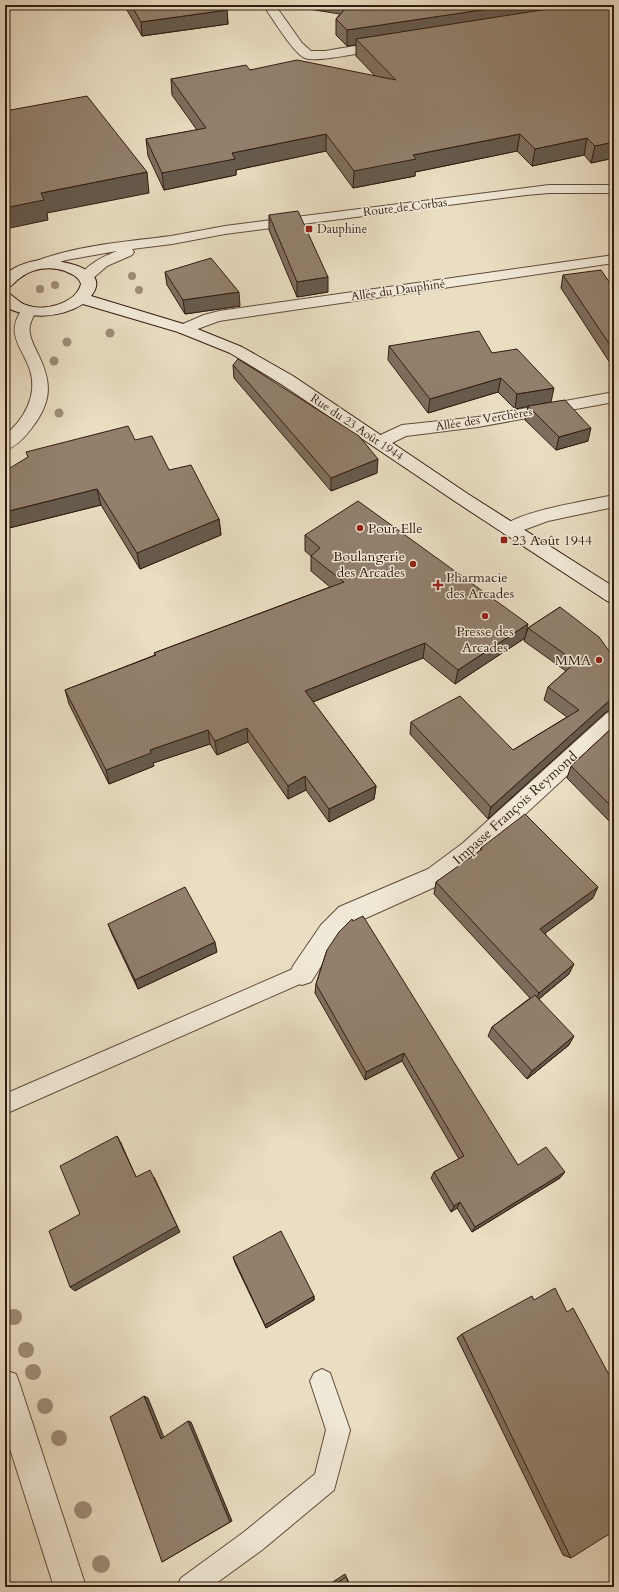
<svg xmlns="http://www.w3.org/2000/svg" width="619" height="1592" font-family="Cardo,serif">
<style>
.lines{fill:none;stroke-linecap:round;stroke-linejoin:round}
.service-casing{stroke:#604c3c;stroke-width:2}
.minor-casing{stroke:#604c3c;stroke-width:2}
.tertiary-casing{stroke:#604c3c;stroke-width:2}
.secondary-casing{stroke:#331c10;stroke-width:2}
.service{fill:#f1e9d7;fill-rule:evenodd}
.minor{fill:#f1e9d7;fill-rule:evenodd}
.tertiary{fill:#f1e9d7;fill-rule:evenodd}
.secondary{fill:#f1e9d7;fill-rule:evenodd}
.tree{fill:#9e8d78}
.wall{fill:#7e6e5e;stroke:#331c10}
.shaded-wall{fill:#665a4c;stroke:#331c10}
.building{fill:#92806d;stroke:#331c10}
.poi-dot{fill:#8f2418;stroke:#f1e9d7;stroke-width:1.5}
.labels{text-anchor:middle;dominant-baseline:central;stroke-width:3;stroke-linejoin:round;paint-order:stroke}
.far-street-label{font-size:12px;fill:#331c10;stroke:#f1e9d7}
.far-poi-label{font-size:12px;fill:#331c10;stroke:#f1e9d7;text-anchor:start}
.poi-label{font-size:14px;fill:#331c10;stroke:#f1e9d7;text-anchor:start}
.street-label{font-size:14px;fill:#331c10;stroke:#f1e9d7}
</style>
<rect width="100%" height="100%" fill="#e9ddc2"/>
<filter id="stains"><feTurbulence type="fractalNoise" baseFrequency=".005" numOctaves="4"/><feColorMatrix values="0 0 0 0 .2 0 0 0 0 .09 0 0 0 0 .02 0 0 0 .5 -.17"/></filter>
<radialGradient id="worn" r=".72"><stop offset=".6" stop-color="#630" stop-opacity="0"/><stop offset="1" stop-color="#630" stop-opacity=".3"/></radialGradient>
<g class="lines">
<g class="service-casing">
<g id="service">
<polygon points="302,965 309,968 311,974 309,980 5,1114 5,1094"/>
<polygon points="322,1369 330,1373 350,1430 334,1490 262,1550 211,1587 177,1587 181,1578 244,1532 315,1474 326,1430 310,1381 314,1373"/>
</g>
</g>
<g class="minor-casing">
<g id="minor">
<path d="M263,5H275L302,43L311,51H325L384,41L388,42L390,45L388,48L384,49C368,51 318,63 305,58C293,53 272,17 263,5Z"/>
<polygon points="614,255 614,263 219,321 184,334 178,332 176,329 178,326 204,315 219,311"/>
<path d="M28,306L33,308L36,311C34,315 31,321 30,325C28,334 33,344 37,352C52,382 53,401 31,429C24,438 16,447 5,450V435C24,420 38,395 30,370C22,346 4,334 23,308Z"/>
<polygon points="614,392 614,402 478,427 406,436 386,446 380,448 374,446 371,442 374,438 402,425 478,417"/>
<path d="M614,495V507L548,521L510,535L504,534L501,529C511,512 592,500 614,495Z"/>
<polygon points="614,711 614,732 479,857 444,883 355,923 337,941 311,982 302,985 293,982 290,974 293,966 321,925 339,907 428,869 463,843 607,713"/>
<polygon points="5,1370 16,1374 20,1385 86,1587 54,1587 5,1433"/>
</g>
</g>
<g class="tertiary-casing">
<path id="tertiary" d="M549,185H614V193H549L526,195L225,234L172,244L132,249L134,252L132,255L107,266L91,280L86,281L81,280L79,277C88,264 102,257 117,251L66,260L41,268L36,267L34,264L36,261C79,245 125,242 171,236C189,233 207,229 225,226Z"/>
</g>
<g class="secondary-casing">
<path id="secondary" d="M44,260C61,260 113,269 91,296L190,326L242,347L293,376L468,494L614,587V603L607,601L456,502L281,384L230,353L178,332L83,304C60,318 30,320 6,307L5,292C13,294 17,302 26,305C43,312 76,304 81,284C79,277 72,274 65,271C50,266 33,268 20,278C14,282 12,287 5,289V275C16,265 29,261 44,260Z"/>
</g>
<use href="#service" class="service"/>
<use href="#minor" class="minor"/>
<use href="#tertiary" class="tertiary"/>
<use href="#secondary" class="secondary"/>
</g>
<g class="tree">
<circle cx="132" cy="276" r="4"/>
<circle cx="55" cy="285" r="4"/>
<circle cx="40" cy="289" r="4"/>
<circle cx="139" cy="290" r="4"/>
<circle cx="110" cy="333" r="4.5"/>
<circle cx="67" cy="342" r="4.5"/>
<circle cx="54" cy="361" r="4.5"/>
<circle cx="59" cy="413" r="4.5"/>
<circle cx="14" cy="1317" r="8"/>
<circle cx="26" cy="1350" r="8"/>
<circle cx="33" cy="1372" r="8"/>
<circle cx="45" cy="1406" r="8"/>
<circle cx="59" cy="1438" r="8"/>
<circle cx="83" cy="1510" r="9"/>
<circle cx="101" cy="1564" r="9"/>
</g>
<g class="wall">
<polygon points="124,5 223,5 227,10 228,24 142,36"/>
<polygon points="302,5 614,5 614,158 591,163 584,155 532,166 517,151 415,172 415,176 353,188 326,151 236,170 236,175 164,190 148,156 146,139 197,130 172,95 171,79 250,70 375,76 356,56 356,45 347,46 336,35 336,19 340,14 302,8"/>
<polygon points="269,215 328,292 297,297 269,230"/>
<polygon points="165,272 240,306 185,314 167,285"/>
<polygon points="563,275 614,289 614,369 561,288"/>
<polygon points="389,346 492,353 554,388 515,409 498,392 428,413 388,360"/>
<polygon points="233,365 377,473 331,491 234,378"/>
<polygon points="528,406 588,441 556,450 525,420"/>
<polygon points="135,440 169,470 219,519 221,535 140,569 101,505 5,529 5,471"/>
<polygon points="305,535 525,638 455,684 423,658 313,702 376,786 374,799 329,822 306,790 288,799 248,742 217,755 210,744 153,763 154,766 109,784 69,704 65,690 155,655 154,653 330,587 311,571 311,556 305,551"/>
<polygon points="560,607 606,712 488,819 410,734 411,722 513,750 567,717 544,700 548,687 566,671 524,641 528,628"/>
<polygon points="614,726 614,826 567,778 571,766"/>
<polygon points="481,848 593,898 545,933 569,974 539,999 569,1045 527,1079 488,1036 492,1027 530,998 434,894 436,882 480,851"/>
<polygon points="108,924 217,952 138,989 112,934"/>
<polygon points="327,950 518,1165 560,1178 472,1232 457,1208 451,1212 431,1178 434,1172 459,1159 402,1061 365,1080 315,993 316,984"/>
<polygon points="233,1257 314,1296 314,1300 266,1328 235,1263"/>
<polygon points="462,1334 613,1402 571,1558 563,1555 457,1338"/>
<polygon points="345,1574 351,1587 325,1587"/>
</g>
<g class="shaded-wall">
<polygon points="515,5 592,5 356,39 356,45 347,46 347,30"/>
<polygon points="227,10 228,24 142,36 141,22"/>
<polygon points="326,134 326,151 236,170 236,175 164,190 162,173 232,153"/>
<polygon points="520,134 517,151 415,172 415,176 353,188 354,171 413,155"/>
<polygon points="587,138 584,155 532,166 535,149"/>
<polygon points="614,142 614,158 591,163 595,146"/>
<polygon points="147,172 149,193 47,213 48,220 5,229 5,208 41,193"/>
<polygon points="328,277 328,292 297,297 297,282"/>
<polygon points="239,292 240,306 185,314 183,300"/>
<polygon points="501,378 498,392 428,413 430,399"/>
<polygon points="554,388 551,402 515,409 517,394"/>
<polygon points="591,428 588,441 556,450 559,437"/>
<polygon points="378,459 377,473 331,491 331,478"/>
<polygon points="97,489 101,505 5,529 5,512"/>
<polygon points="219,519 221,535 140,569 137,553"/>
<polygon points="528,624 525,638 455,684 458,670"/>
<polygon points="425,643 423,658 305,705 305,691"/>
<polygon points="611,699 614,699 614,710 606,712 488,819 491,807"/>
<polygon points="247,728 248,742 217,755 215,741"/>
<polygon points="208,730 210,744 153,763 154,766 109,784 106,770 150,750"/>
<polygon points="305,776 306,790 288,799 288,786"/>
<polygon points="376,786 374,799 329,822 329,809"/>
<polygon points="598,887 593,898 536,940 540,929"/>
<polygon points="215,942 217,952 138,989 135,980"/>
<polygon points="574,964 569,974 534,1003 539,993"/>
<polygon points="574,1036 569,1045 527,1079 532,1071"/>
<polygon points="404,1053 402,1061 365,1080 366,1072"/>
<polygon points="117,1136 121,1143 139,1184 136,1177"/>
<polygon points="565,1172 560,1178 472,1232 475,1227"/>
<polygon points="154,1177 180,1232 75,1291 70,1287"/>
<polygon points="460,1202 457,1208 451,1212 454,1206"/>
<polygon points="314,1296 314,1300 266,1328 265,1325"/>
<polygon points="144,1396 148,1398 165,1440 161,1439"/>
<polygon points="188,1421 191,1422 232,1521 162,1562"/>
</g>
<g class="building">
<polygon points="131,5 223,5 227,10 141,22"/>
<polygon points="349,5 515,5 347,30 336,19"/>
<polygon points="574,5 614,5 614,142 595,146 587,138 535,149 520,134 413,155 416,159 354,171 326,134 232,153 235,159 162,173 146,139 206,128 171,79 246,65 250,70 297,60 396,80 356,39"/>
<polygon points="87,96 147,172 41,193 44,200 5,208 5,111"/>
<polygon points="298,211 328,277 297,282 269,215"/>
<polygon points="211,258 239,292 183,300 165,272"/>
<polygon points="601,270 614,289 614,351 563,275"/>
<polygon points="479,331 492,353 517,349 554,388 517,394 501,378 430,399 389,346"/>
<polygon points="238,359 359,436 378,459 331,478 233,365"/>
<polygon points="565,400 591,428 559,437 528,406"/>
<polygon points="128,426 135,440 152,436 169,470 191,465 219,519 137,553 97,489 5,512 5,471 28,457 26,452"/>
<polygon points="358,501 528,624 458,670 425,643 305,691 376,786 329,809 305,776 288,786 247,728 215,741 208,730 150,750 151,753 106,770 65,690 156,655 154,653 344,582 311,556 320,548 305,535"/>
<polygon points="560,607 599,637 614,658 614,699 611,699 491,807 411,722 460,696 513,750 579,710 548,687 576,662 528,628"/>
<polygon points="614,726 614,809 571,766"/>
<polygon points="525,814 598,887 540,929 574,964 539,993 436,882 482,849 481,848"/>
<polygon points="185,887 215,942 135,980 108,924"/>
<polygon points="363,916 518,1165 546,1147 565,1172 475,1227 460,1202 454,1206 434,1172 464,1156 404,1053 366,1072 316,984 327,950 339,932 352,919 353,921"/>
<polygon points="535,995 574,1036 532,1071 492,1027"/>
<polygon points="117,1136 136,1177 150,1170 177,1226 70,1287 49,1231 80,1214 60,1166"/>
<polygon points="281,1231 314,1296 265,1325 233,1257"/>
<polygon points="555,1288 567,1312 573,1308 614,1384 614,1402 613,1402 614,1404 614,1531 571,1558 462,1334 532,1296 534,1300"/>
<polygon points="144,1396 161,1439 188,1421 230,1522 162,1562 110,1417"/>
<polygon points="346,1577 350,1587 331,1587"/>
</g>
<g class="poi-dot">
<rect x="305" y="225" width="8" height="8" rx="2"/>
<circle cx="360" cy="528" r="4"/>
<rect x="500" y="536" width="8" height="8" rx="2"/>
<circle cx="413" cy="564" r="4"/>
<path d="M436 579h4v4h4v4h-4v4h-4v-4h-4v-4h4z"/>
<circle cx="485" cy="616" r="4"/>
<circle cx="599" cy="660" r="4"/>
</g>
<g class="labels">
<g class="far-street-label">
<text transform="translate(405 207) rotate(-7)">Route de Corbas</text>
<text transform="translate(398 290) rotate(-8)">Allée du Dauphiné</text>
<text transform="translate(484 419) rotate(-9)">Allée des Verchères</text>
<text transform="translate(357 427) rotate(34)">Rue du 23 Août 1944</text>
</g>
<g class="far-poi-label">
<text x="317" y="229">Dauphine</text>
</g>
<g class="poi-label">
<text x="368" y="528">Pour Elle</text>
<text x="512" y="540">23 Août 1944</text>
<text x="405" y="556" text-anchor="end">Boulangerie<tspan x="405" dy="16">des Arcades</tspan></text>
<text x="446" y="577">Pharmacie<tspan x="446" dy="16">des Arcades</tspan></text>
<text x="485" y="631" text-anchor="middle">Presse des<tspan x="485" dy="16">Arcades</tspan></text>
<text x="591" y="660" text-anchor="end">MMA</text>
</g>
<g class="street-label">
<text transform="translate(515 808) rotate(-42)">Impasse François Reymond</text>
</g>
</g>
<rect width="619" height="1592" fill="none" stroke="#e9ddc2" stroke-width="20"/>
<rect x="6" y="6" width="607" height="1580" fill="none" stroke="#331c10" stroke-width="2"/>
<rect x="10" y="10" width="599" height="1572" fill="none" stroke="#331c10"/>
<rect width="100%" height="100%" filter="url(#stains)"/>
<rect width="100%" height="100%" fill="url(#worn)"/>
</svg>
